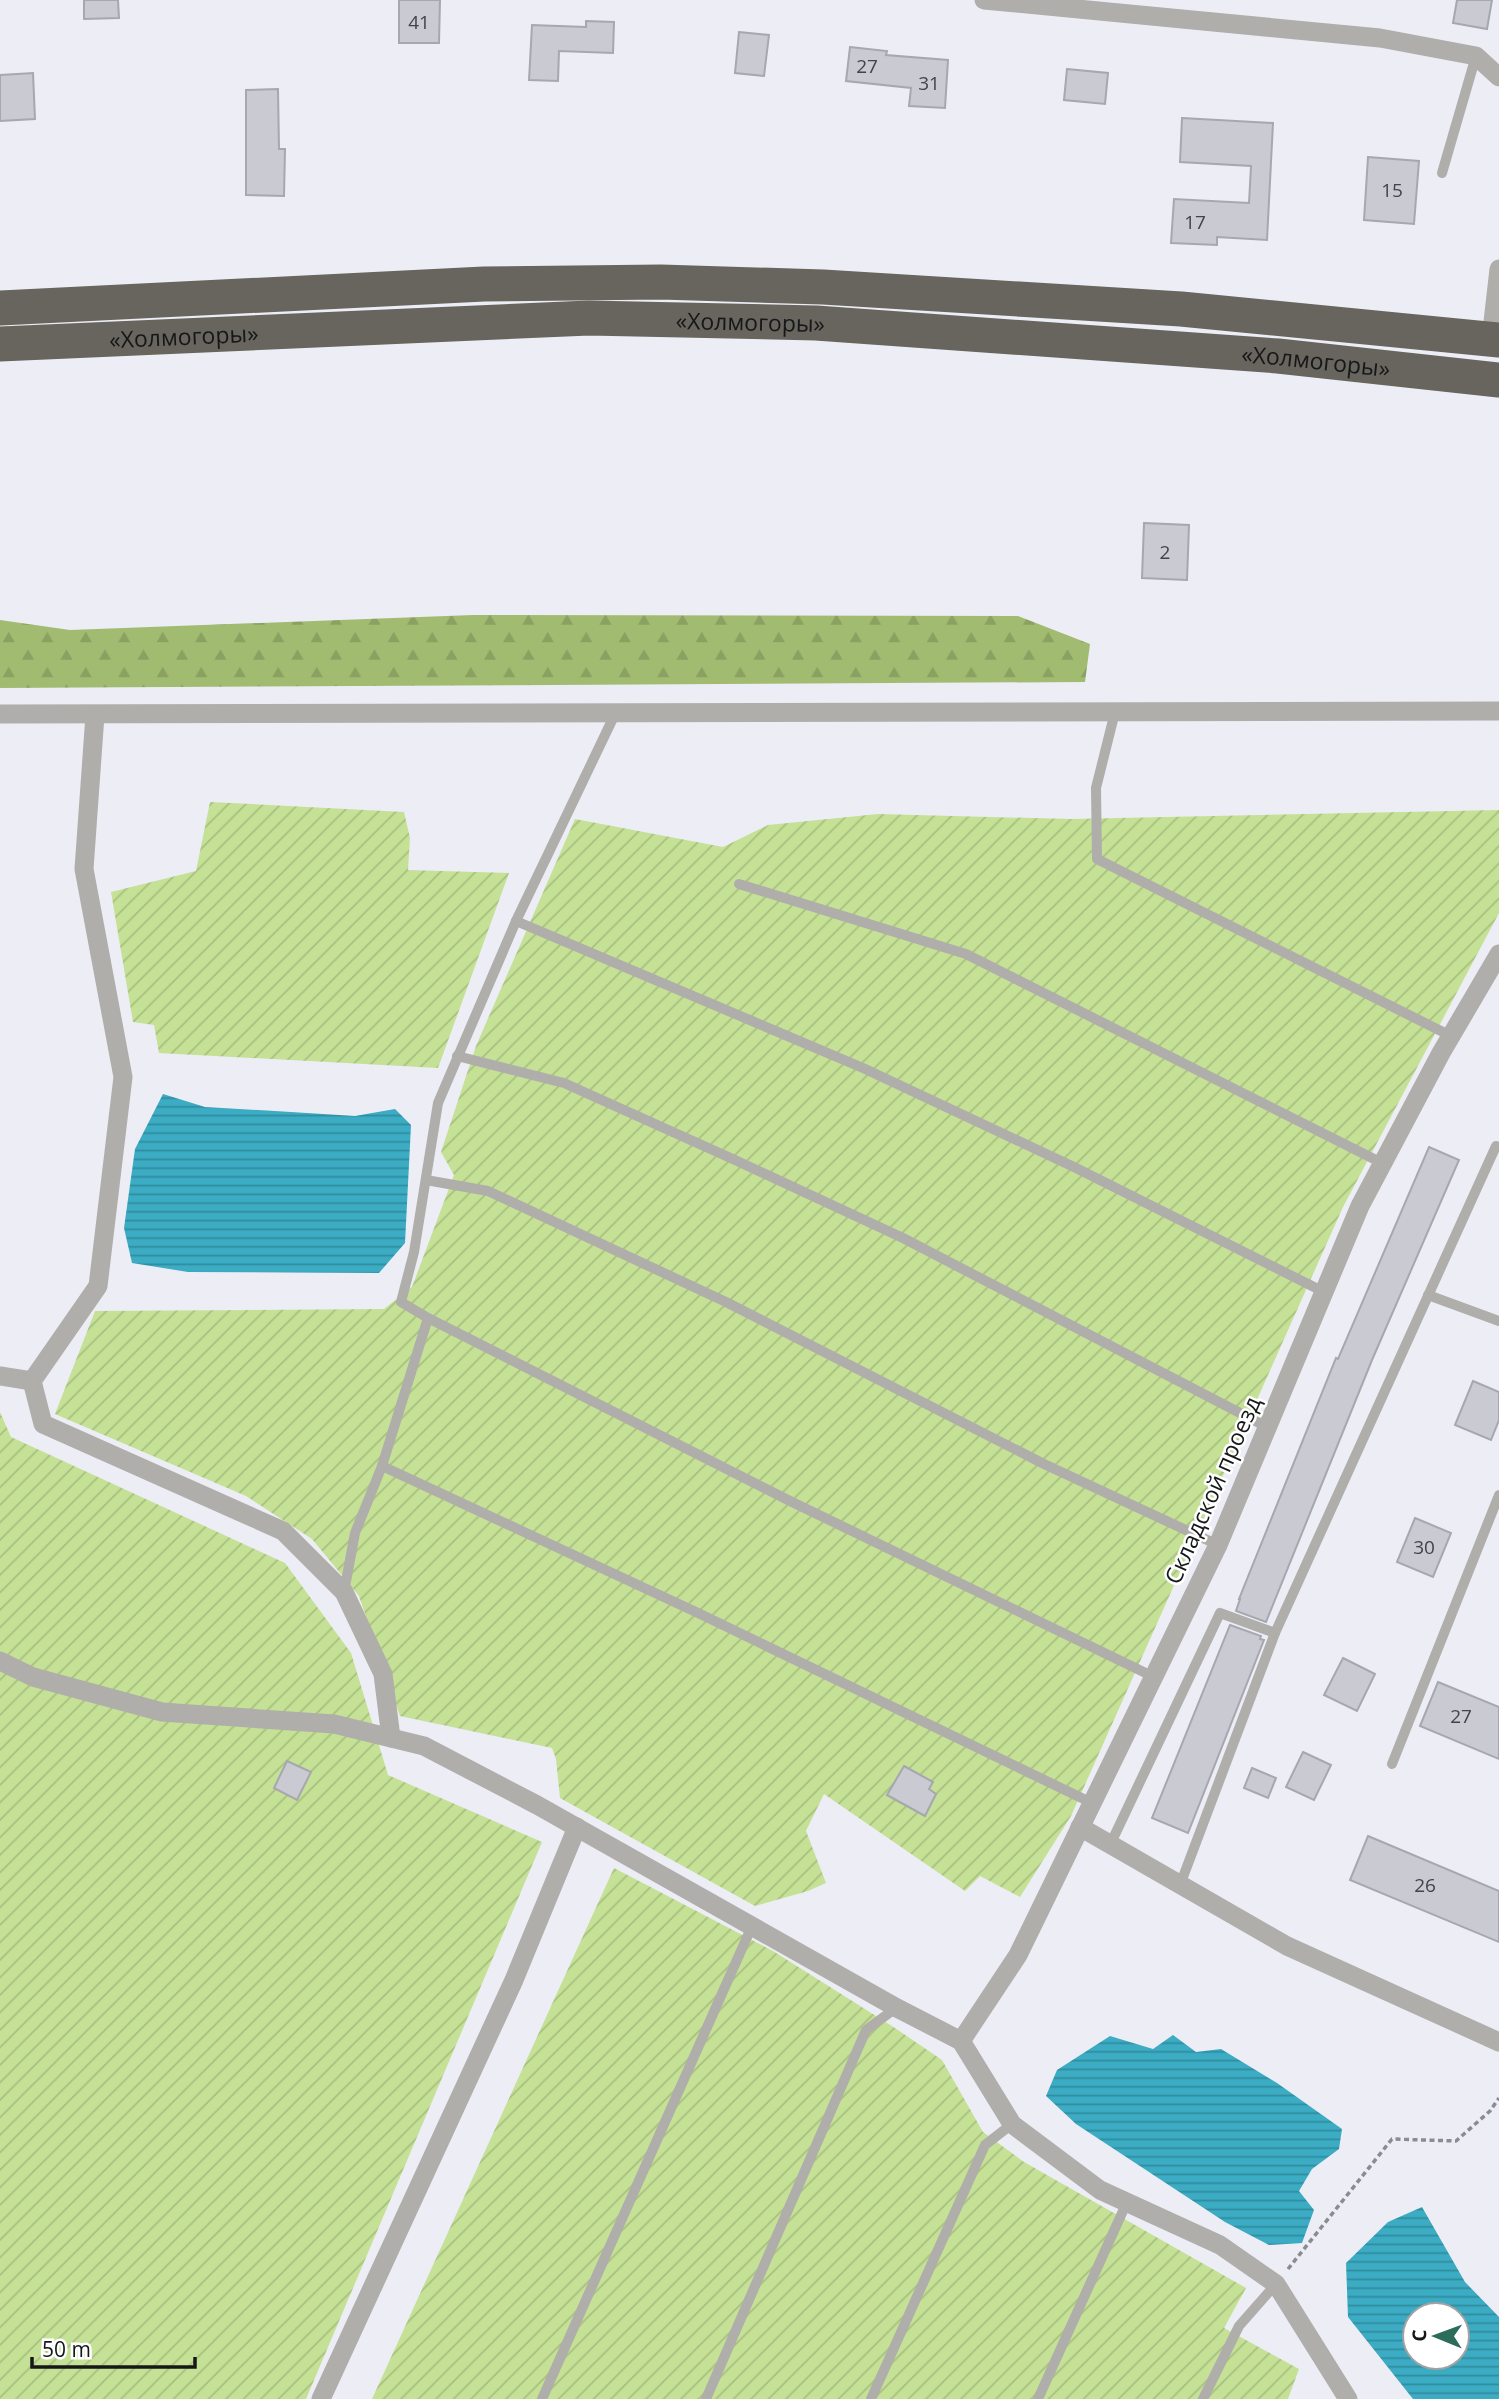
<svg xmlns="http://www.w3.org/2000/svg" width="1499" height="2399" font-family="'Open Sans',sans-serif">
<style>
.forest{fill:url(#forest-firs)}
.garden{fill:url(#garden-furrows)}
.water{fill:url(#water-rules);fill-rule:evenodd}
.building{fill:#c9cad2;stroke:#a7a7af;stroke-width:2}
.lines{fill:none;stroke-linecap:round;stroke-linejoin:round}
.path{stroke:#8b8c92;stroke-width:3.5;stroke-dasharray:5 3.5;stroke-linecap:butt}
.lane{stroke:#afaeaa;stroke-width:10}
.street{stroke:#afaeaa;stroke-width:19}
.highway{stroke:#67655e;stroke-width:35}
.labels{text-anchor:middle;dominant-baseline:central;stroke-width:5;stroke-linejoin:round;paint-order:stroke}
.number-label{font-size:19px;fill:#434447}
.street-label{font-size:23px;fill:#161719;stroke:#fff}
</style>
<defs>
<pattern id="forest-firs" width="22" height="20" patternUnits="userSpaceOnUse" patternTransform="scale(1.75)"><rect width="22" height="20" fill="#a1bc71"/><path d="M5 1l3.5 6h-7zM16 11l3.5 6h-7z" fill="#8aa161"/></pattern>
<pattern id="garden-furrows" width="10" height="10" patternUnits="userSpaceOnUse" patternTransform="scale(1.75)"><rect width="10" height="10" fill="#c5e195"/><path d="M-1 1l2-2M0 10L10 0M9 11l2-2" fill="none" stroke="#a8c080"/></pattern>
<pattern id="water-rules" width="6" height="5" patternUnits="userSpaceOnUse" patternTransform="scale(1.75)"><rect width="6" height="5" fill="#3bacc3"/><path d="M0 2.5h6" fill="none" stroke="#318b9e"/></pattern>
</defs>
<rect width="100%" height="100%" fill="#ededf6"/>
<polygon class="forest" points="473,615 1018,616 1090,644 1085,682 0,688 0,620 70,630"/>
<g class="garden">
<polygon points="210,802 404,812 410,838 408,870 509,873 438,1068 159,1053 154,1025 133,1022 111,892 196,871"/>
<polygon points="1499,810 1499,913 1343,1207 1071,1816 1020,1897 980,1876 965,1891 824,1794 806,1831 826,1883 808,1891 755,1906 560,1798 556,1759 552,1748 400,1716 359,1596 312,1539 246,1496 55,1414 95,1311 384,1309 412,1287 454,1175 441,1152 476,1046 575,819 723,847 768,825 878,814 1071,819"/>
<polygon points="0,1412 11,1437 285,1563 351,1653 388,1775 542,1842 306,2399 0,2399"/>
<polygon points="614,1868 773,1951 895,2028 942,2060 983,2132 1024,2162 1246,2288 1224,2328 1299,2369 1288,2399 372,2399"/>
</g>
<g class="water">
<polygon points="163,1094 205,1107 275,1111 355,1116 395,1109 411,1125 405,1243 379,1273 188,1272 132,1263 124,1228 135,1149"/>
<polygon points="1173,2035 1196,2052 1221,2049 1277,2083 1342,2129 1339,2149 1312,2169 1299,2191 1314,2210 1302,2243 1269,2245 1225,2222 1076,2124 1046,2096 1057,2070 1110,2036 1153,2049"/>
<path d="M1422,2207L1465,2282L1499,2317V2399H1413L1348,2317L1346,2263L1388,2222ZM1415,2315H1457V2357H1415Z"/>
</g>
<g class="building">
<polygon points="84,0 118,0 119,18 84,19"/>
<polygon points="399,0 440,0 439,43 399,43"/>
<polygon points="1457,0 1492,0 1487,29 1453,23"/>
<polygon points="586,21 614,22 613,53 559,51 558,81 529,80 532,25 586,27"/>
<polygon points="739,32 769,35 764,76 735,73"/>
<polygon points="850,47 887,51 886,55 948,60 945,108 909,106 911,88 846,81"/>
<polygon points="1067,69 1108,73 1105,104 1064,100"/>
<polygon points="33,73 35,119 0,121 0,75"/>
<polygon points="278,89 279,149 285,149 284,196 246,195 246,90"/>
<polygon points="1182,118 1273,123 1267,240 1217,237 1217,245 1171,243 1174,199 1249,203 1251,166 1180,162"/>
<polygon points="1368,157 1419,161 1414,224 1364,220"/>
<polygon points="1144,523 1189,525 1187,580 1142,578"/>
<polygon points="1429,1147 1459,1160 1372,1360 1266,1622 1236,1611 1240,1599 1239,1599 1336,1358 1338,1359"/>
<polygon points="1473,1381 1499,1392 1499,1420 1491,1440 1455,1425"/>
<polygon points="1415,1518 1451,1533 1433,1577 1397,1562"/>
<polygon points="1230,1625 1261,1636 1260,1639 1264,1640 1188,1833 1152,1818"/>
<polygon points="1343,1658 1375,1674 1357,1711 1324,1695"/>
<polygon points="1438,1682 1499,1707 1499,1759 1420,1726"/>
<polygon points="1303,1752 1331,1765 1314,1800 1286,1787"/>
<polygon points="287,1761 311,1772 297,1800 274,1788"/>
<polygon points="904,1766 933,1782 929,1789 936,1794 925,1816 887,1795"/>
<polygon points="1252,1768 1276,1778 1268,1798 1244,1788"/>
<polygon points="1368,1836 1499,1891 1499,1942 1350,1880"/>
</g>
<g class="lines">
<polyline class="path" points="1288,2269 1392,2139 1456,2141 1490,2111 1499,2098"/>
<g class="lane">
<polyline points="1442,173 1476,56"/>
<polyline points="1115,712 1096,788 1097,859 1451,1036"/>
<polyline points="739,884 966,954 1382,1163"/>
<polyline points="516,921 863,1068 1074,1167 1324,1292"/>
<polyline points="457,1056 564,1083 735,1160 903,1238 1267,1427"/>
<polyline points="426,1180 488,1191 726,1302 1044,1464 1218,1545"/>
<polyline points="1428,1295 1499,1321"/>
<polyline points="428,1318 790,1501 1154,1677"/>
<polyline points="382,1466 696,1612 1092,1803"/>
<polyline points="344,1592 355,1533 382,1466 428,1318 401,1302 414,1252 438,1103 516,921 615,714"/>
<polyline points="1392,1764 1499,1495"/>
<polyline points="1110,1845 1220,1613 1275,1633 1496,1146 1499,1147"/>
<polyline points="1180,1885 1275,1633"/>
<polyline points="542,2399 752,1926"/>
<polyline points="706,2399 866,2030 896,2008"/>
<polyline points="871,2399 985,2145 1012,2124"/>
<polyline points="1038,2399 1127,2202"/>
<polyline points="1203,2399 1239,2326 1276,2284"/>
</g>
<g class="street">
<polyline points="984,0 1380,38 1476,56 1499,77"/>
<polyline points="1491,339 1499,269"/>
<polyline points="0,714 1499,711"/>
<polyline points="95,715 84,869 123,1077 98,1286 32,1381 43,1424 283,1531 344,1592 383,1674 391,1738"/>
<polyline points="0,1376 32,1381"/>
<polyline points="0,1661 33,1677 162,1712 334,1724 424,1746 537,1805 897,2008 961,2041 1012,2124 1100,2190 1220,2245 1276,2284 1348,2399"/>
<polyline points="1080,1827 1287,1946 1499,2042"/>
<polyline points="961,2041 1018,1955 1218,1545 1360,1206 1441,1053 1499,954"/>
<polyline points="321,2399 514,1980 577,1827"/>
</g>
<g class="highway">
<polyline points="0,308 484,284 661,282 823,287 1181,309 1499,340"/>
<path id="s1" d="M0,344L589,318L816,323L1278,356L1499,380"/>
</g>
</g>
<g class="labels">
<g class="number-label">
<text x="419" y="22">41</text>
<text x="867" y="66">27</text>
<text x="929" y="83">31</text>
<text x="1392" y="190">15</text>
<text x="1195" y="222">17</text>
<text x="1165" y="552">2</text>
<text x="1424" y="1547">30</text>
<text x="1461" y="1716">27</text>
<text x="1425" y="1885">26</text>
</g>
<g class="street-label">
<text stroke="none"><textPath href="#s1" startOffset="751">«Холмогоры»</textPath></text>
<text stroke="none"><textPath href="#s1" startOffset="184">«Холмогоры»</textPath></text>
<text stroke="none"><textPath href="#s1" startOffset="1318">«Холмогоры»</textPath></text>
<text transform="translate(1212 1490) rotate(-66)">Складской проезд</text>
</g>
</g>
<g transform="translate(1436 2336) rotate(271)"><circle r="33" fill="#ffffff" stroke="#a2a2a3" stroke-width="2"/>
<path d="M0-5L12 26L0 18L-12 26Z" fill="#2b6c5b"/>
<text y="-10" font-size="19" font-weight="bold" text-anchor="middle" fill="#161719">С</text>
</g>
<path d="M32 2357v10h163v-10" fill="none" stroke="#161719" stroke-width="3.5"/>
<text x="42" y="2357" font-size="21" fill="#161719" stroke="#ffffff" stroke-width="5" paint-order="stroke">50 m</text>
</svg>
